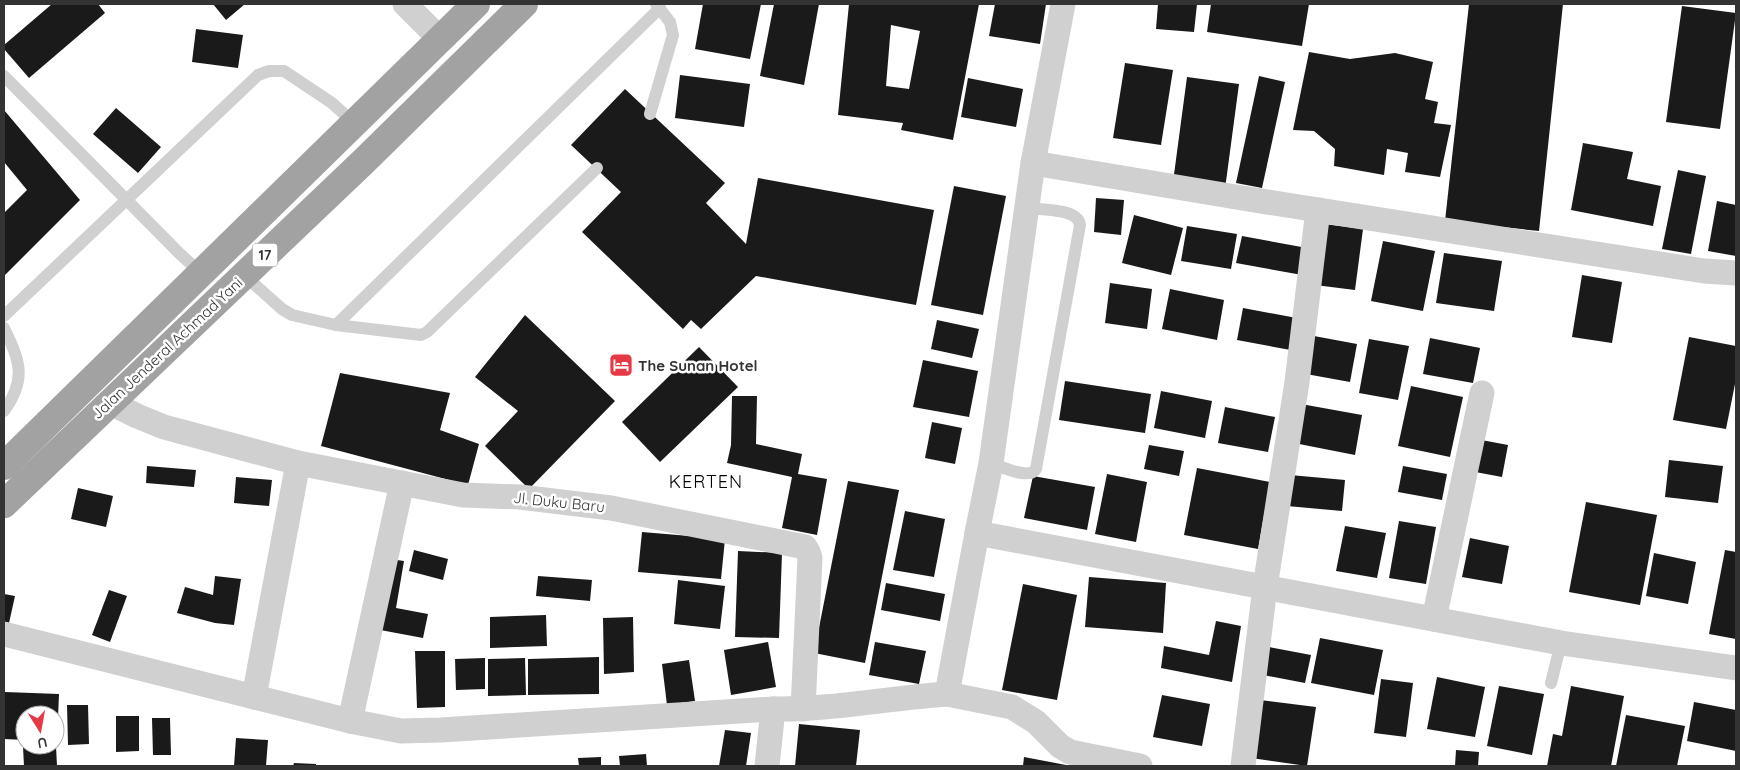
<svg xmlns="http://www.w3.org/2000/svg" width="1740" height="770" font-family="Quicksand,sans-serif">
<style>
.building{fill:#1a1a1a;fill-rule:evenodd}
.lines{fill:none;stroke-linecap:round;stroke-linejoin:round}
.service{stroke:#d0d0d0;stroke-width:12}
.minor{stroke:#d0d0d0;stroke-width:25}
.trunk{stroke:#a2a2a2;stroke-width:28}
.labels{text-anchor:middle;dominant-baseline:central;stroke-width:5;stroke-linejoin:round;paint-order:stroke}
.shield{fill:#fff;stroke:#707070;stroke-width:1}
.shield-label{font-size:14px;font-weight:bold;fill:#333}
.street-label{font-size:15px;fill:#333;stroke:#fff}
.poi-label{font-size:15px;font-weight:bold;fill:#333;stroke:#fff;text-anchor:start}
.quarter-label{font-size:18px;letter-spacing:1px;fill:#000;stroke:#fff}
</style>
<rect width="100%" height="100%" fill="#fff"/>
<g class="building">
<polygon points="52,4 98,4 105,13 29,78 4,49 4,45"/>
<polygon points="213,4 245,4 226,20"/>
<polygon points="703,4 761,4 750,59 695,49"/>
<polygon points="774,4 819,4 804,85 760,76"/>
<path d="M849,4H979L953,140L901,130L903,123L838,115ZM891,25L920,31L909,89L886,86Z"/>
<polygon points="995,4 1046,4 1040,44 989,36"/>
<polygon points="1158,4 1197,4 1194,32 1156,29"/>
<polygon points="1211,4 1309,4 1302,46 1207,32"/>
<polygon points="1469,4 1563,4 1539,231 1445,221"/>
<polygon points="1682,6 1736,13 1720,129 1666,122"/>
<polygon points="196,29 243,35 238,68 192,62"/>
<polygon points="1309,52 1350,59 1395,53 1433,62 1425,99 1438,102 1434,123 1451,125 1440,177 1405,172 1408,153 1387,149 1384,175 1334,166 1335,149 1314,131 1293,130"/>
<polygon points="1125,63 1173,70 1161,145 1113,138"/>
<polygon points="680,75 750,84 744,127 675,118"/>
<polygon points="1259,76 1285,82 1262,188 1236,183"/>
<polygon points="1187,77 1239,84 1225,189 1173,182"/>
<polygon points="968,78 1023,89 1016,127 961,117"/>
<polygon points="625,89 725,183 706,203 746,244 758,178 934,210 916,305 756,276 701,329 691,320 683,329 582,232 621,192 571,145"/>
<polygon points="116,108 161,147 138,173 93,134"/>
<polygon points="4,110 80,200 4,276 4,213 27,190 4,162"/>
<polygon points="1583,143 1633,152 1627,179 1661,186 1653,226 1571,210"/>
<polygon points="1678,170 1706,176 1691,254 1662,249"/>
<polygon points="954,186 1006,196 983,315 931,305"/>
<polygon points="1096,198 1124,200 1121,235 1094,232"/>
<polygon points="1717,201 1736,205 1736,256 1708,251"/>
<polygon points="1134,215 1183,228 1171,275 1122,263"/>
<polygon points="1324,224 1363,229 1355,290 1315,285"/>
<polygon points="1187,226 1237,234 1231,269 1181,261"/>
<polygon points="1242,236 1307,248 1302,275 1236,263"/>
<polygon points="1383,241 1435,251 1423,311 1371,301"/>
<polygon points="1444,253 1502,261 1494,311 1436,303"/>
<polygon points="1582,275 1622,282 1612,343 1572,337"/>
<polygon points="1110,283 1152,289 1147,329 1105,323"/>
<polygon points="1170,289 1224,300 1217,340 1162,329"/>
<polygon points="1243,308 1302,319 1296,351 1237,340"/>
<polygon points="525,315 615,401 529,489 485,446 518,411 475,377"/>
<polygon points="937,320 979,329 972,358 931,349"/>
<polygon points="1314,336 1357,344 1350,382 1306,374"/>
<polygon points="1689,337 1736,346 1736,379 1726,429 1673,420"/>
<polygon points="1430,338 1480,348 1473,383 1423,374"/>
<polygon points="1369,339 1409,346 1398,400 1359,393"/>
<polygon points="699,347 738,387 660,462 622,422"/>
<polygon points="923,360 978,371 969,417 913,407"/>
<polygon points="340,373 450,393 440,430 479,444 468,485 321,446"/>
<polygon points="1065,381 1151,394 1145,433 1059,420"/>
<polygon points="1411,386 1463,397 1450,457 1398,446"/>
<polygon points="1161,391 1212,401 1205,438 1154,428"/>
<polygon points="732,396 757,396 756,444 802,454 798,474 827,479 817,535 782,528 792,477 727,463 731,445"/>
<polygon points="1301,404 1362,415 1355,455 1294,443"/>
<polygon points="1225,407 1275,417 1268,452 1218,443"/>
<polygon points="932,422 962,428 955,464 925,458"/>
<polygon points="1476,439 1508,445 1502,477 1470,471"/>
<polygon points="1149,445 1184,451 1179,476 1144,469"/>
<polygon points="1669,460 1723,466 1718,503 1665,497"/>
<polygon points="147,466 196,470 194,487 146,483"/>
<polygon points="1403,466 1447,474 1442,500 1398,492"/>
<polygon points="1197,468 1270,482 1258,549 1184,535"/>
<polygon points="1107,474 1147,482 1136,542 1095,534"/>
<polygon points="1290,475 1345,480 1342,511 1287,506"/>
<polygon points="1033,476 1095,487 1087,530 1024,518"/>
<polygon points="236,477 272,480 269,506 234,503"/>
<polygon points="848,481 899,490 865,663 814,653"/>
<polygon points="78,488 113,496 106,527 71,519"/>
<polygon points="1586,502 1657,515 1640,605 1569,592"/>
<polygon points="905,511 945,519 934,577 893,570"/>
<polygon points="1399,521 1436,527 1426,584 1389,578"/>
<polygon points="1345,526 1386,533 1377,578 1336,571"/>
<polygon points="642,532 725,539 721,579 638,572"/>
<polygon points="1470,538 1509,546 1502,584 1462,577"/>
<polygon points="414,550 448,559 443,580 409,571"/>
<polygon points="1725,550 1736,552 1736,639 1709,634"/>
<polygon points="738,551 782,553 779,638 735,637"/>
<polygon points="1654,553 1696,562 1688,604 1646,596"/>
<polygon points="390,559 404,561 396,608 428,614 423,638 375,629"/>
<polygon points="215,576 241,579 234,625 215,623 177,613 185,587 213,595"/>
<polygon points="538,576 592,580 590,601 536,596"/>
<polygon points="1089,577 1166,583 1163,633 1085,627"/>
<polygon points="678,580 725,586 720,629 674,624"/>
<polygon points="886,583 945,594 940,621 881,610"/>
<polygon points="1023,584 1077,595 1057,700 1002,690"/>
<polygon points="109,590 127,596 110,642 92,635"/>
<polygon points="4,594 15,596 9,623 4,622"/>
<polygon points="546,615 547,646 490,648 490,617"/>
<polygon points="633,617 634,672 604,674 603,618"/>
<polygon points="1216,621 1241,626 1232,682 1161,668 1164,646 1209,655"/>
<polygon points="1320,638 1383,650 1374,695 1311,683"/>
<polygon points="768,642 776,687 731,695 724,650"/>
<polygon points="875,642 926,651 919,684 869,675"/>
<polygon points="1264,646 1311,655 1305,683 1258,674"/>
<polygon points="415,651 445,651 445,707 417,708"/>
<polygon points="599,657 599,694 528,695 528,659"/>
<polygon points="485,658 485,689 456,690 455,659"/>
<polygon points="525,658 526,695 488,696 488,659"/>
<polygon points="689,660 695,701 667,705 662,664"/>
<polygon points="1437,677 1485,687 1475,737 1427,729"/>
<polygon points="1381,679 1413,683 1406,737 1374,733"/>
<polygon points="1499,686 1544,694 1532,755 1487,746"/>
<polygon points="1571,686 1624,696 1611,766 1547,766 1553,734 1562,736"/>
<polygon points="5,692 59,694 57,742 55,742 55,715 25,715 25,740 4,739"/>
<polygon points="1162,695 1210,704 1202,746 1153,737"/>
<polygon points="1260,700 1316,707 1307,766 1251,758"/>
<polygon points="1694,702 1736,710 1736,751 1687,741"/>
<polygon points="67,705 88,705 89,744 68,745"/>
<polygon points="1626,715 1685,726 1677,766 1616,766"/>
<polygon points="116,716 139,716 139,751 116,752"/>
<polygon points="152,718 170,718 171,755 153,755"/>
<polygon points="799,724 860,730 856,766 795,766"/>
<polygon points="725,730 751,733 746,766 719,766"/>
<polygon points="236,738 268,740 266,766 234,766"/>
<polygon points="56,746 57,766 24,766 23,747"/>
<polygon points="1456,750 1479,752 1478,766 1455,766"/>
<polygon points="646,754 647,766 620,766 619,756"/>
<polygon points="601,757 601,766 579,766 578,758"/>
<polygon points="1024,757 1066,765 1065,766 1023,766"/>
<polygon points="294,763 316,764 316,766 293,766"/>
</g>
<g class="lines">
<g class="service">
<polyline points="4,76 180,254 201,273"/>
<polyline points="650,114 673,35 670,22 656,4"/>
<polyline points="244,275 282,309 292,315 336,325 421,335 427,332 597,168"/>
<polyline points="4,316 258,75 269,71 284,71 332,103 354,123"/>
<polyline points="336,325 660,8"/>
<path d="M4,328C20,361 27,379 4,411"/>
<path d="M991,463C1002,467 1029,480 1036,469L1080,225C1078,208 1041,210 1027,208"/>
<polyline points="1551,683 1561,643"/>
</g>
<g class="minor">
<polyline points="405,4 440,39"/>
<polyline points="1033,163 1242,198 1704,271 1736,273"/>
<polyline points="109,402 137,416 164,427 298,463 463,495 520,497 611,508 805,547 808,552 810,558 803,709"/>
<polyline points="977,533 991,463 1033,163 1063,4"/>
<polyline points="1434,619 1482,393"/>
<path d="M4,634L350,721L401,731L441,730L773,709C831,710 889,698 947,694"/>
<polyline points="254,697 298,463"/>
<polyline points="350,721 402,483"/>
<polyline points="767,766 773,709"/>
<polyline points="1140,766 1070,752 1060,746 1036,722 1012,707 947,694 977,533 1561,643 1736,668"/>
<polyline points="1243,766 1265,587 1297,382 1318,210"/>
</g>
<g class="trunk">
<polyline points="4,466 476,4"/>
<polyline points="4,504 363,162 524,4"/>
</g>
</g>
<defs>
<g id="hotel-square" transform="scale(1.25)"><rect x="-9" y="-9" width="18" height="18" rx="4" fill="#e63946" stroke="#fff"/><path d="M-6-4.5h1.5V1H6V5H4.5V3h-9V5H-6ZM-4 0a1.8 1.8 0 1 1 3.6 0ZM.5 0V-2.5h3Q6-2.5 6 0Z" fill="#fff"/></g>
</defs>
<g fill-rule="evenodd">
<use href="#hotel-square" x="621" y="365"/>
</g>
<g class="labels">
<rect class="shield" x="252.5" y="243.5" width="25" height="23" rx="4"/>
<g class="shield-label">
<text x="265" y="255">17</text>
</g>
<g class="street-label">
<text transform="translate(167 348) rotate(-43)">Jalan Jenderal Achmad Yani</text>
<text transform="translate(559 502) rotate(6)">Jl. Duku Baru</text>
</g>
<g class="poi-label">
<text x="638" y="365">The Sunan Hotel</text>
</g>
<g class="quarter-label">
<text x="706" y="481">KERTEN</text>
</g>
</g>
<rect width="1740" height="770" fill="none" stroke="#333333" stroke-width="10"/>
<g transform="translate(40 730) rotate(169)"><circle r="24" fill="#ffffff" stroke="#adadad"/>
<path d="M0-4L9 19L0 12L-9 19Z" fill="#e63946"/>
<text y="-8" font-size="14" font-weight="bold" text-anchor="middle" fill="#333333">U</text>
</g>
</svg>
